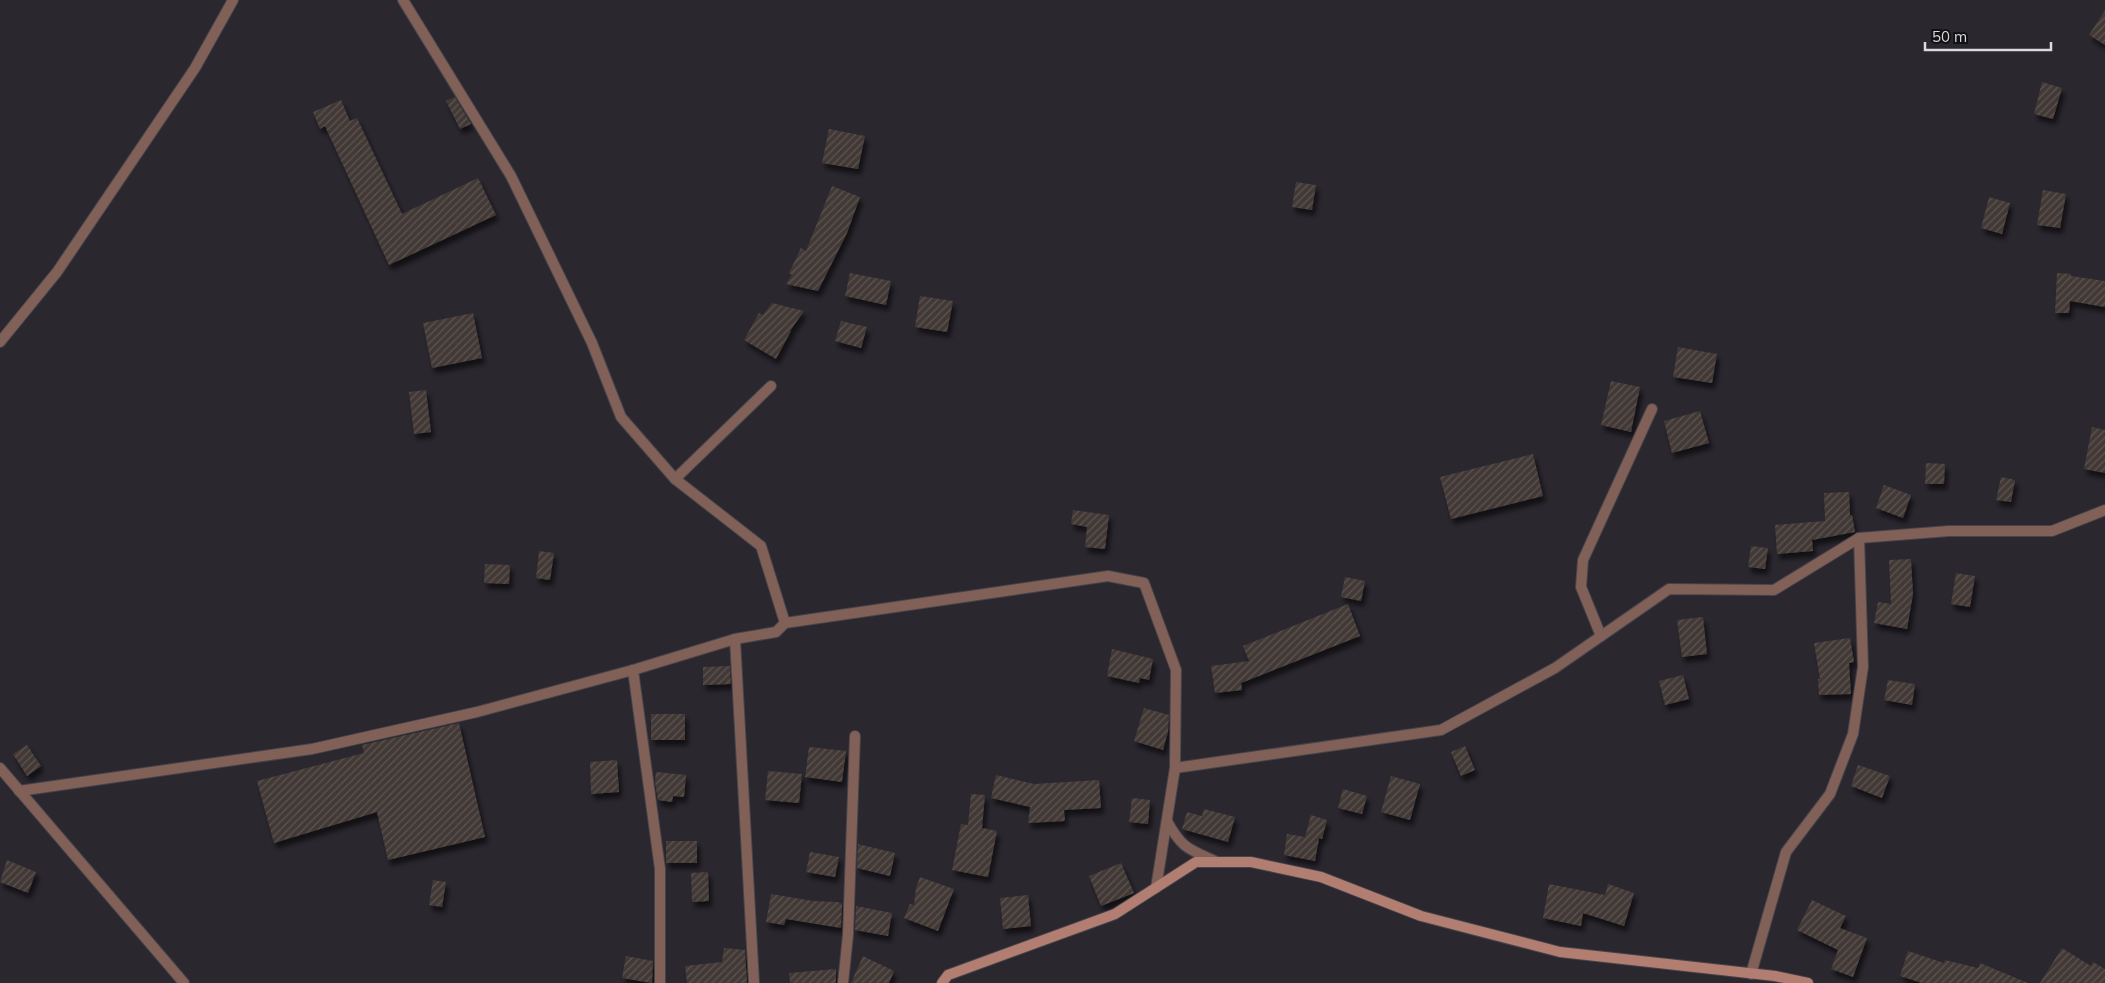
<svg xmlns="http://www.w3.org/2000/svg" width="2105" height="983" font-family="Mulish,sans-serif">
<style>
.building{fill:url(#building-hatch);filter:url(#shadow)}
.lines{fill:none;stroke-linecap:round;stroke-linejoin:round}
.minor-casing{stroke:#46444b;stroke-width:12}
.tertiary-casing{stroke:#46444b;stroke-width:12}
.secondary-casing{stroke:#46444b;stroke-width:12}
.minor{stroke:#816058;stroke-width:10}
.tertiary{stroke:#816058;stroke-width:10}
.secondary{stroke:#b37e72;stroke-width:10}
</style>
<defs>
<pattern id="building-hatch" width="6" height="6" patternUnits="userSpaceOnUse" patternTransform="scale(1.25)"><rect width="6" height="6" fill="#423935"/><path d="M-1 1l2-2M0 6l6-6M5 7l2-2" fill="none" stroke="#5d5552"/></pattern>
<filter id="shadow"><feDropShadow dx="3" dy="5.5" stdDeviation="2.5" flood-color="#0009"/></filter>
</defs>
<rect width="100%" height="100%" fill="#2a272f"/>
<g class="building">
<polygon points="2105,10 2105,45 2089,35"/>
<polygon points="2042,82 2062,88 2053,119 2034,114"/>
<polygon points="455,97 471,124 460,129 446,101"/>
<polygon points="341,100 350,121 357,118 402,214 478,178 496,215 389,265 325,126 320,129 313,112"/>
<polygon points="829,129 865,136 858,169 822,163"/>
<polygon points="1296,182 1316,185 1312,210 1292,207"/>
<polygon points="832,186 860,197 847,233 818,291 786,284 792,275 789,273 801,248 806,251"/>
<polygon points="2043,190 2066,194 2060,228 2037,225"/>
<polygon points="1989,197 2010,203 2002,234 1981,228"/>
<polygon points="850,273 891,281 886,305 845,296"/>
<polygon points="2057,273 2071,274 2071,276 2105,281 2105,307 2070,301 2069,313 2055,313"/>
<polygon points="920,296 953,301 947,332 915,327"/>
<polygon points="772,303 804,311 790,331 791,331 776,359 744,340 759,313 763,315"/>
<polygon points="473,313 482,358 432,368 423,323"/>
<polygon points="841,321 867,327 861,348 835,341"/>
<polygon points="1678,347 1717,354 1712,383 1673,377"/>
<polygon points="1611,381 1640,387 1631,432 1601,425"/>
<polygon points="426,390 431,432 414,434 409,392"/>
<polygon points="1700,411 1709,443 1672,453 1664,421"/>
<polygon points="2092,427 2105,430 2105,473 2084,469"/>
<polygon points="1533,454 1543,496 1451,519 1440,477"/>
<polygon points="1926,463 1945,464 1944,484 1925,484"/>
<polygon points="2001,477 2015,480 2011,502 1996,500"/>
<polygon points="1884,485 1911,495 1903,518 1876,508"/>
<polygon points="1849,492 1850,515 1852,515 1855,532 1812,540 1813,551 1777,554 1775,525 1825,521 1824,493"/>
<polygon points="1073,510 1109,515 1105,549 1085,547 1087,527 1071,524"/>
<polygon points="1751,546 1768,548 1765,569 1748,567"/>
<polygon points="539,551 554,553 550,580 536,578"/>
<polygon points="1911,559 1913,594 1907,629 1874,623 1878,602 1891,604 1889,560"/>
<polygon points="485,564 510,565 509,584 484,583"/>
<polygon points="1956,573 1975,576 1970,607 1951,604"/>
<polygon points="1345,577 1365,581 1361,601 1341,597"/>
<polygon points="1348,604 1360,636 1241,683 1242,690 1215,693 1211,666 1249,661 1243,646"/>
<polygon points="1703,617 1707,654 1682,657 1677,620"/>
<polygon points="1850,638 1854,662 1849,663 1851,694 1819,695 1818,679 1820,679 1814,643"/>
<polygon points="1112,649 1153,659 1149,680 1140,678 1139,683 1107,676"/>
<polygon points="730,666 731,684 703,685 703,667"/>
<polygon points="1683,675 1689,699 1665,705 1659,681"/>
<polygon points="1888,680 1915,684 1912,705 1884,700"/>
<polygon points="1144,708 1169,715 1168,732 1163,750 1134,741"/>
<rect x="651" y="714" width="34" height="26"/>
<polygon points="459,723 485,837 388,860 377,812 274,843 257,781 364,753 362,745"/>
<polygon points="27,745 41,766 27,776 13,754"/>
<polygon points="1465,746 1475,770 1461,776 1451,752"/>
<polygon points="809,747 846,751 842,782 805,777"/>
<polygon points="617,760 619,792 591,794 590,762"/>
<polygon points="1858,765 1890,776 1882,798 1851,786"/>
<polygon points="768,771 802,774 799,803 765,800"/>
<polygon points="656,772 686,775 684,797 673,796 672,802 658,800 655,782"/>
<polygon points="996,775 1034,784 1099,780 1101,808 1064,810 1065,821 1028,823 1030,807 991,798"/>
<polygon points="1391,776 1420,784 1410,820 1381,812"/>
<polygon points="1343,789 1367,796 1362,814 1338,808"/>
<polygon points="971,794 985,795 982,828 997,831 988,877 952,870 961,824 968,825"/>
<polygon points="1132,798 1150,800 1148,824 1129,822"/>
<polygon points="1204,809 1235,817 1228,842 1182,829 1187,812 1202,816"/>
<polygon points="1311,815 1327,820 1322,839 1319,838 1315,861 1284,855 1287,834 1305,837"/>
<rect x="666" y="841" width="31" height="22"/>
<polygon points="858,844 895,853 890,876 857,868"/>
<polygon points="810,852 839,857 835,877 806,872"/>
<polygon points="7,860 36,872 28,893 0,882"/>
<polygon points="1121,863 1134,893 1101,906 1089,876"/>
<polygon points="708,872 709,901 692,902 691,873"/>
<polygon points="920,877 954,889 938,931 904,918 910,904 914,905 916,888"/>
<polygon points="433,880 446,882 442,907 429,905"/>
<polygon points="1549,884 1605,895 1608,884 1634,893 1624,926 1583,913 1581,926 1543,918"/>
<polygon points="771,894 813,901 838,902 842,904 841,928 786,919 784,925 766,922"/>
<polygon points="1028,895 1031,926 1003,929 1000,898"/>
<polygon points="1812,900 1846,916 1840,928 1867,938 1853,977 1831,969 1838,950 1797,930"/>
<polygon points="856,906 892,913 888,936 855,930"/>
<polygon points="724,948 745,950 747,983 687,983 685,966 722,962"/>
<polygon points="2062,948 2091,966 2093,962 2105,969 2105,983 2040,983"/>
<polygon points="1908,951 1944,963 1945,960 1978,968 1980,963 2028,983 1922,983 1900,976"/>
<polygon points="626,956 653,961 652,983 622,978"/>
<polygon points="863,956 894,971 889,983 851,983"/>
<polygon points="836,969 836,983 790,983 789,973"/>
</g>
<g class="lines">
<g class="minor-casing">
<g id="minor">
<polyline points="403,0 511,176 592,343 621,417 675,479 761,546 785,623"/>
<polyline points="675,479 771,386"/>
<polyline points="1601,636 1581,587 1583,560 1652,409"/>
<polyline points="735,639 754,983"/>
<polyline points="633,670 660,869 660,983"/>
<polyline points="19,791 312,749 477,712 633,670 735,639 776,632 785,623 1108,576 1144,583 1176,670 1175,768"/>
<path d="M1167,821C1182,849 1189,849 1217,862"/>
<polyline points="1156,888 1175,768 1441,730 1555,668 1669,589 1774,590 1859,538 1949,531 2052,531 2105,510"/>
<polyline points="1751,974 1786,852 1830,794 1853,734 1863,667 1859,538"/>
<polyline points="843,983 848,935 855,736"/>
</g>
</g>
<g class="tertiary-casing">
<g id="tertiary">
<polyline points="0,342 57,272 195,68 233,0"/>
<polyline points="0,768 184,983"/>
</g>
</g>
<g class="secondary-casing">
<polyline id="secondary" points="942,983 948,975 1115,914 1196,862 1251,862 1321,877 1421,916 1560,952 1775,976 1808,983"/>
</g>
<use href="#minor" class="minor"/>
<use href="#tertiary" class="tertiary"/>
<use href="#secondary" class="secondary"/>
</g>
<path d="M1925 42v8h126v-8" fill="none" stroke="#dcdadf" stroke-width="2.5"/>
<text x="1932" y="42" font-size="15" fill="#dcdadf" stroke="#121114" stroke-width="4" paint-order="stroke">50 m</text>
</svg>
